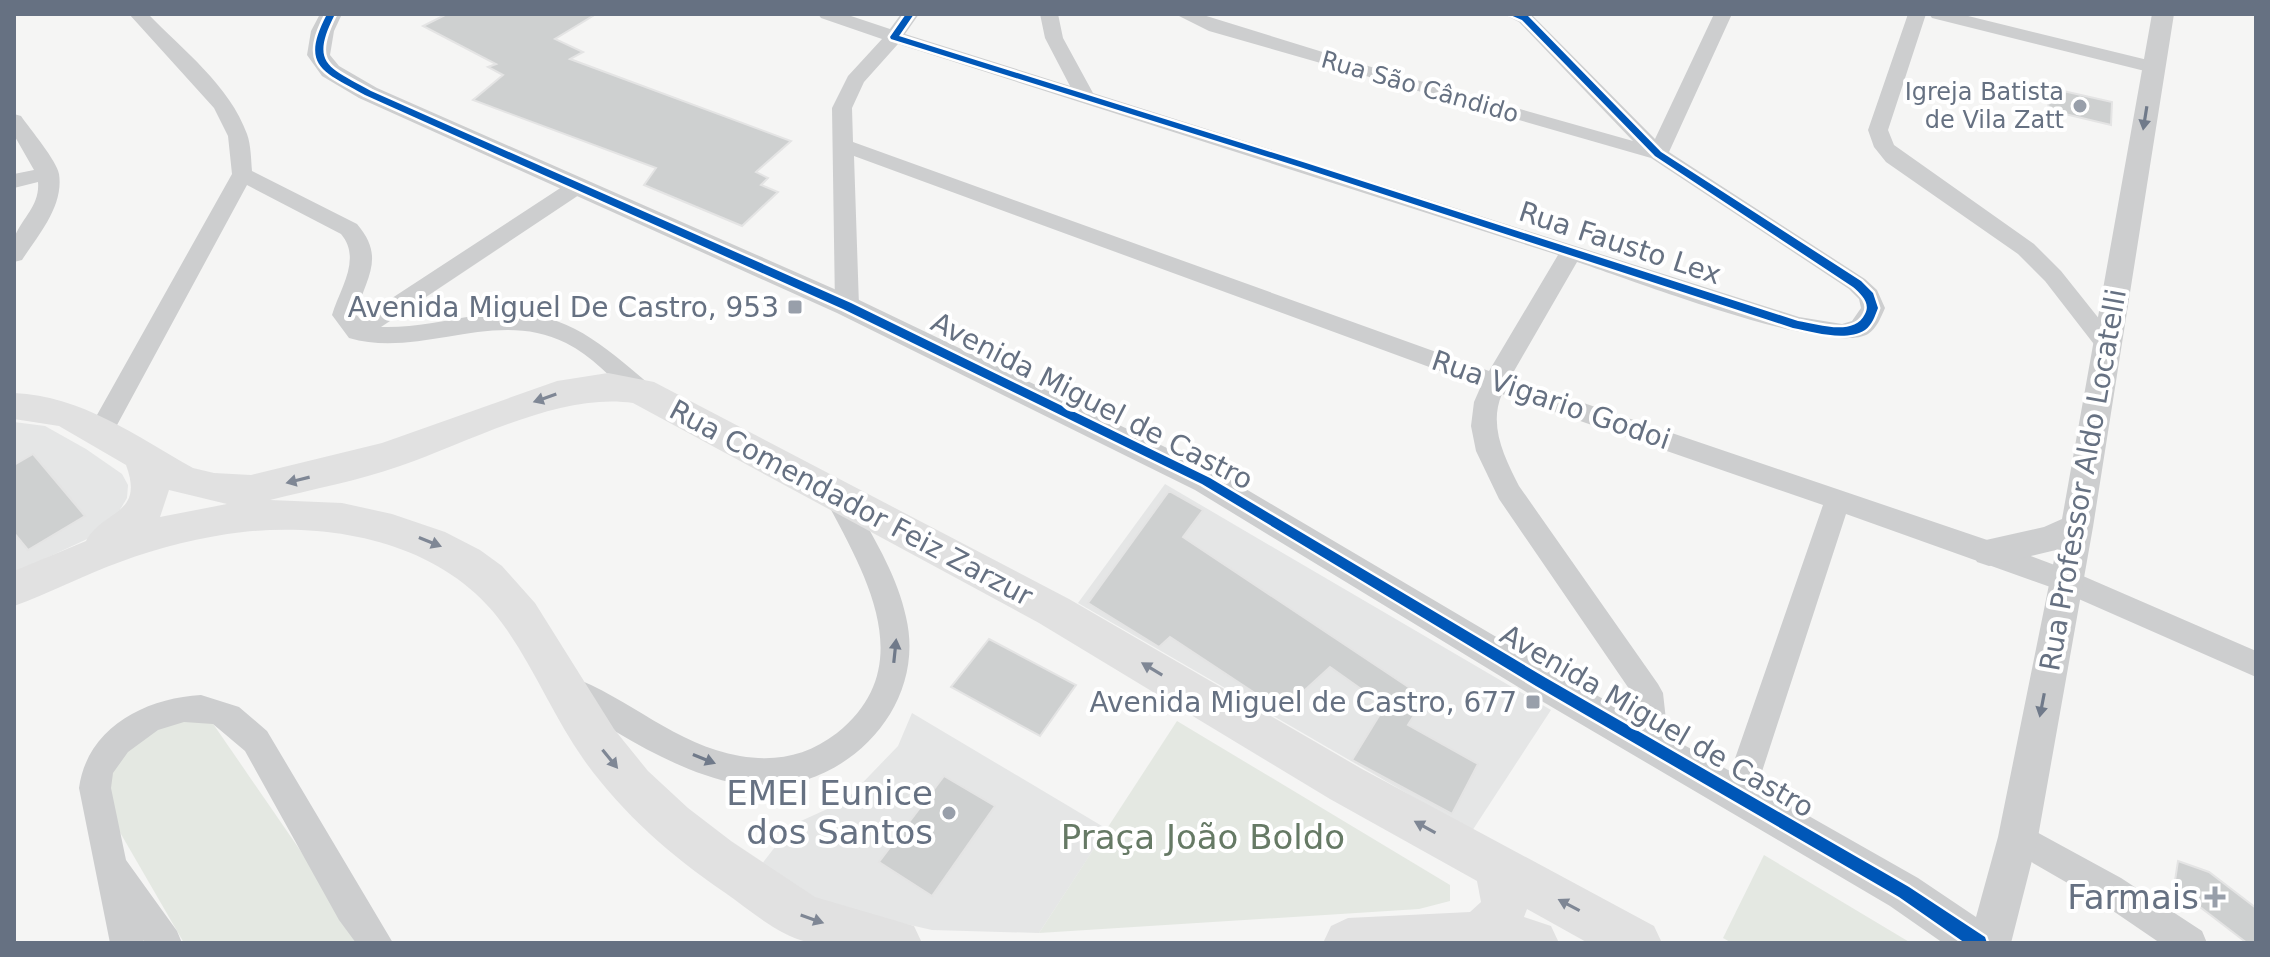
<svg xmlns="http://www.w3.org/2000/svg" width="2270" height="957" font-family="'DejaVu Sans',sans-serif">
<style>
.built{fill:#e5e6e6}
.green{fill:#e4e8e2}
.building{fill:#ced0d0;stroke:#e4e4e4;stroke-width:2}
.lines{fill:none;stroke-linecap:round;stroke-linejoin:round}
.minor{fill:#cdcecf;fill-rule:evenodd}
.tertiary{fill:#cdcecf;fill-rule:evenodd}
.secondary{fill:#e1e1e1;fill-rule:evenodd}
.cycleway-casing{stroke:#fff;stroke-width:5}
.cycleway{fill:#0057b8;fill-rule:evenodd}
.oneway{fill:#707a8a}
.oneway2{fill:#7f8795}
.poi-dot{fill:#989faa;stroke:#fff;stroke-width:3}
.labels{text-anchor:middle;dominant-baseline:central;stroke-width:8;stroke-linejoin:round;paint-order:stroke}
.far-street-label{font-size:24px;fill:#667182;stroke:#fff}
.far-poi-label{font-size:24px;fill:#667182;stroke:#fff;text-anchor:end}
.street-label{font-size:28px;fill:#667182;stroke:#fff}
.poi-label{font-size:28px;fill:#667182;stroke:#fff;text-anchor:end}
.near-poi-label{font-size:34px;fill:#667182;stroke:#fff;text-anchor:end}
.near-park-label{font-size:34px;fill:#667a65;stroke:#fff}
</style>
<rect width="100%" height="100%" fill="#f5f5f4"/>
<g class="built">
<polygon points="14,422 45,426 86,449 122,474 128,485 127,498 115,518 98,534 14,573"/>
<polygon points="1165,484 1551,710 1472,831 1078,603"/>
<polygon points="912,713 1107,829 1039,933 932,930 880,918 825,904 761,865 792,825 845,801 898,746"/>
</g>
<g class="green">
<polygon points="207,715 364,943 184,943 114,822 102,764 154,724"/>
<polygon points="1177,721 1450,885 1450,901 1419,909 1039,933"/>
<polygon points="1764,855 1911,943 1732,943 1723,938"/>
</g>
<g class="building">
<polygon points="447,14 596,14 555,39 583,52 570,59 791,141 756,172 768,178 761,185 778,192 742,226 644,185 656,168 473,100 503,75 488,67 496,64 423,26"/>
<polygon points="2050,88 2112,102 2111,125 2048,110"/>
<polygon points="33,454 85,516 28,550 14,533 14,465"/>
<polygon points="1169,491 1203,510 1183,537 1425,698 1408,725 1478,764 1452,814 1352,760 1385,706 1330,667 1282,711 1170,637 1159,647 1088,603"/>
<polygon points="989,639 1076,685 1040,736 951,687"/>
<polygon points="944,776 995,806 932,896 879,862"/>
<polygon points="2178,861 2209,872 2256,908 2256,943 2247,943 2174,887"/>
</g>
<g class="lines">
<g class="minor">
<path d="M129,14H148C182,49 230,86 247,134C251,145 251,159 252,171L357,224C386,258 366,277 356,314L360,319L568,183H582L586,188L582,193L381,327C413,328 443,321 473,316C554,302 593,336 650,385L653,391L650,397L641,400L632,397C611,378 592,356 566,343C495,307 421,359 349,338L332,315C340,288 362,259 341,234L247,185L110,438L101,440L92,438L88,431L232,174L228,136L214,108Z"/>
<path d="M818,14H845L890,29L901,14H919L905,34L1070,86L1045,38L1040,14H1058L1063,38L1093,93L1799,317L1842,324L1852,321L1861,308L1859,299L1849,289L1651,158L1209,31L1175,14H1200L1381,70L1633,141L1519,22L1503,14H1531L1655,139L1714,14H1732L1669,152L1865,279L1877,290L1885,308C1881,317 1877,328 1868,334C1829,357 1627,278 1577,262L1510,378L1999,544L2076,573L2256,651V677L2056,589L1846,514L1754,796L1749,806L1738,811L1727,806L1722,796L1823,505L1502,394C1488,426 1505,458 1519,486L1658,684L1663,693L1669,747L1665,757L1654,761L1643,757L1639,747L1634,696L1499,499L1476,451L1471,426L1474,402L1481,386L854,156L859,306L855,312H839L835,306L832,108L848,76L882,39L821,18ZM898,44L1558,255L1489,371L853,142L852,108L864,82Z"/>
<polygon points="1908,14 1926,14 1888,130 1894,145 2034,244 2061,271 2116,340 2120,346 2116,352 2108,354 2100,352 2045,281 2018,254 1886,162 1874,147 1868,130"/>
<polygon points="1929,14 1960,14 2160,63 2163,67 2153,73 1932,18"/>
<path d="M14,114L21,116C30,129 57,161 59,174C64,206 38,235 22,260L14,262C14,254 12,243 15,236C23,217 40,205 38,182L14,188V174L34,170L14,135Z"/>
<path d="M835,483L844,486C867,527 896,570 906,617C929,713 834,802 739,784C674,772 616,731 560,698L555,689L560,680L570,676C629,698 676,745 740,756C776,762 807,756 837,733C923,664 862,569 822,493L826,486Z"/>
<path d="M201,695L239,707L267,731L393,943H356L339,920L245,751L213,724L184,722L158,730L128,752L113,773L111,788L126,860L177,931L182,943H145L143,940L144,943H110L79,788C87,728 145,698 201,695Z"/>
<polygon points="2018,822 2121,878 2202,931 2207,943 2160,943 2097,900 2007,848 2002,837 2007,826"/>
</g>
<polygon class="tertiary" points="320,14 342,14 334,31 330,55 339,66 377,88 857,299 1217,472 1554,671 1918,878 1976,917 1998,837 2056,550 1989,566 1977,562 1972,552 1977,542 2044,527 2062,519 2152,14 2174,14 2093,527 2038,837 2011,943 1943,943 1890,906 1528,693 1195,490 837,313 359,98 322,76 307,55 311,31"/>
<path class="secondary" d="M608,373L654,382L1069,599L1362,769L1654,926L1662,943H1588L1527,909L1524,917L1551,926L1559,943H1323L1331,926L1348,918L1470,912L1481,902L1477,881L1330,799L1039,623L633,403C560,392 470,442 400,466C358,481 313,489 270,500L342,503L392,514L445,532L480,550L502,566L535,603L614,729L648,771L688,808L731,841L815,897L914,926L922,943C893,943 831,949 807,942C776,934 750,910 724,892C671,856 622,813 584,760C555,719 536,672 507,630C450,545 340,522 243,532C201,537 160,547 120,562C84,575 50,593 14,606V571L86,541C103,509 145,516 126,465L59,426L14,419V393C82,396 136,436 193,468L214,473L251,475L382,443L557,381ZM169,490L227,504L160,517Z"/>
<g class="cycleway-casing">
<g id="cycleway">
<path d="M327,14H335C309,65 329,67 371,91L851,303L1210,478L1546,678L1909,887L1985,937L1987,943H1965L1899,897L1536,686L1202,484L843,309L365,95C322,71 300,66 327,14Z"/>
<path d="M906,14H914L899,36L1306,163L1798,321C1818,324 1854,337 1865,314C1871,303 1861,294 1853,287L1655,156L1522,20L1508,14L1528,16L1661,152L1861,281L1873,293L1878,308C1875,316 1872,325 1865,330C1846,342 1813,332 1793,328L1300,167L891,39L890,37Z"/>
</g>
</g>
<use href="#cycleway" class="cycleway"/>
</g>
<defs><path id="oneway-solid" d="M-6-.8H1V-3.2L6.5 0L1 3.2V.8H-6Z" transform="scale(2)"/></defs>
<g class="oneway">
<use href="#oneway-solid" transform="translate(2145 118) rotate(99)"/>
<use href="#oneway-solid" transform="translate(895 651) rotate(-84)"/>
<use href="#oneway-solid" transform="translate(2042 705) rotate(101)"/>
<use href="#oneway-solid" transform="translate(704 759) rotate(22)"/>
</g>
<g class="oneway2">
<use href="#oneway-solid" transform="translate(545 398) rotate(161)"/>
<use href="#oneway-solid" transform="translate(298 480) rotate(166)"/>
<use href="#oneway-solid" transform="translate(430 542) rotate(22)"/>
<use href="#oneway-solid" transform="translate(1152 669) rotate(-149)"/>
<use href="#oneway-solid" transform="translate(610 759) rotate(51)"/>
<use href="#oneway-solid" transform="translate(1425 827) rotate(-151)"/>
<use href="#oneway-solid" transform="translate(1569 905) rotate(-152)"/>
<use href="#oneway-solid" transform="translate(812 919) rotate(19)"/>
</g>
<g class="poi-dot">
<circle cx="2080" cy="106" r="8"/>
<rect x="787" y="299" width="16" height="16" rx="4"/>
<rect x="1525" y="694" width="16" height="16" rx="4"/>
<circle cx="949" cy="813" r="8"/>
<path d="M2211 885h8v8h8v8h-8v8h-8v-8h-8v-8h8z"/>
</g>
<g class="labels">
<g class="far-street-label">
<text transform="translate(1420 87) rotate(16)">Rua São Cândido</text>
</g>
<g class="far-poi-label">
<text x="2064" y="92">Igreja Batista<tspan x="2064" dy="28">de Vila Zatt</tspan></text>
</g>
<g class="street-label">
<text transform="translate(1620 243) rotate(18)">Rua Fausto Lex</text>
<text transform="translate(1551 400) rotate(19)">Rua Vigario Godoi</text>
<text transform="translate(1092 401) rotate(27)">Avenida Miguel de Castro</text>
<text transform="translate(2083 480) rotate(-80)">Rua Professor Aldo Locatelli</text>
<text transform="translate(851 503) rotate(28)">Rua Comendador Feiz Zarzur</text>
<text transform="translate(1657 721) rotate(30)">Avenida Miguel de Castro</text>
</g>
<g class="poi-label">
<text x="779" y="307">Avenida Miguel De Castro, 953</text>
<text x="1517" y="702">Avenida Miguel de Castro, 677</text>
</g>
<g class="near-poi-label">
<text x="933" y="793">EMEI Eunice<tspan x="933" dy="39">dos Santos</tspan></text>
<text x="2199" y="897">Farmais</text>
</g>
<g class="near-park-label">
<text x="1203" y="837">Praça João Boldo</text>
</g>
</g>
<rect width="2270" height="957" fill="none" stroke="#667182" stroke-width="32"/>
</svg>
